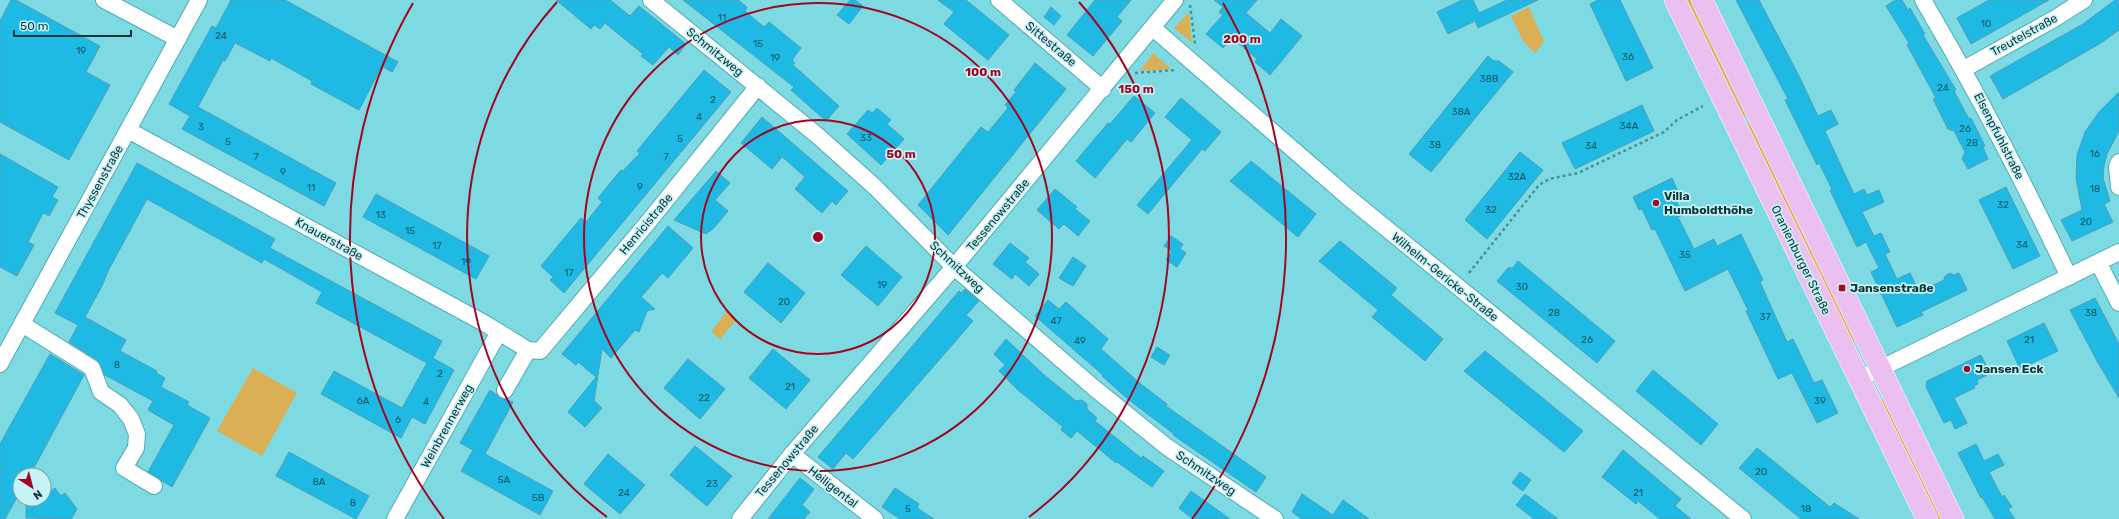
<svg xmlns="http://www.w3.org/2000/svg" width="2119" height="519" font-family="Rubik,sans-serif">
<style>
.green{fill:#daaf56}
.building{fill:#1fbae4;stroke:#4e9eba}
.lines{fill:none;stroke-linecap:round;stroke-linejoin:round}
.minor-casing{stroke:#4eacb4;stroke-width:18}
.major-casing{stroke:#fff;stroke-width:22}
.path{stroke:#4b9096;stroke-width:2.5;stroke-dasharray:3 3;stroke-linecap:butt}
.minor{stroke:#fff;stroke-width:16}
.major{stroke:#ebbfef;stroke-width:21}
.ring{fill:none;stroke:#a30520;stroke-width:2}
.poi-dot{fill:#a30520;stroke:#c7f2f6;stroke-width:1.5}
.labels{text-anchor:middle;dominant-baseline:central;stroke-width:3.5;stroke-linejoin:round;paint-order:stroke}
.number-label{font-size:10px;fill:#125764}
.street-label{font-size:12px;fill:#0d3639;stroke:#c7f2f6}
.poi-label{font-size:12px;font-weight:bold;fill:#0d3639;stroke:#c7f2f6;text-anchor:start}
.centre{fill:#a30520;stroke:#c7f2f6;stroke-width:2}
.ring-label{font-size:12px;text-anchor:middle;font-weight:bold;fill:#a30520;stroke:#c7f2f6;stroke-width:3.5;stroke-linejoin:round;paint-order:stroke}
</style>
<rect width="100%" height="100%" fill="#7edae2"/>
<g class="green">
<polygon points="1683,0 1694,0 1749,114 1740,118"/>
<polygon points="1529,7 1544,42 1535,53 1523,41 1511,16"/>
<polygon points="1189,12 1192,43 1174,28"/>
<polygon points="1153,53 1171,69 1140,71"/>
<polygon points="1752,121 1858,340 1849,344 1743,125"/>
<polygon points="727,311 737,319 720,339 711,332"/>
<polygon points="253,368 297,393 262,456 217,431"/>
<polygon points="1886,398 1946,519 1935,519 1877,402"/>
</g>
<g class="building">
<polygon points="11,0 16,0 100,46 86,72 110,85 69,160 0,122 0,21"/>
<polygon points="231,0 285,0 398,62 392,72 382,66 359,110 311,84 312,81 271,58 270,61 235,43 225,61 223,60 198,107 336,183 324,206 182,129 190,116 169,104 212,26 216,28"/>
<polygon points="556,0 610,0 630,16 639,6 686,44 678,55 669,47 653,65 641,56 643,54 605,23 600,29 594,25 591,29"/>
<polygon points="683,0 738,0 747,7 745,11 764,27 769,22 801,48 792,60 795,63 793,65 839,106 826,121 791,90 794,87"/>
<polygon points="850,0 855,0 863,6 849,24 837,15"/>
<polygon points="938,0 966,0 1009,35 988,60 944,24 954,12"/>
<polygon points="1095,0 1131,0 1117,17 1122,21 1093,56 1067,35"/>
<polygon points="1214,0 1257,0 1246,13 1270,33 1281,19 1302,36 1270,75 1255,62 1257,59 1232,38 1223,48 1206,34 1223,15 1219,12 1223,7"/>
<polygon points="1462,0 1473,0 1479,13 1507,0 1538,0 1478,28 1475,21 1448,34 1437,12"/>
<polygon points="1598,0 1620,0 1653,68 1626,81 1590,4"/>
<polygon points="1736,0 1759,0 1798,74 1818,116 1831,110 1838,124 1825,131 1854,194 1864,189 1867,195 1879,190 1884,202 1862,212 1874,236 1881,233 1890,252 1885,254 1897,279 1910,273 1919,292 1944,280 1945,276 1950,273 1954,275 1959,273 1967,290 1921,312 1923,315 1897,327 1871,272 1879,268 1866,242 1857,247 1830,190 1832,189 1819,163 1817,165 1785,100 1788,99"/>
<polygon points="1895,0 1902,0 1908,10 1910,8 1925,34 1923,35 1956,90 1954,91 1969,119 1971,118 1985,146 1983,147 1988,159 1968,169 1962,159 1965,152 1954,131 1948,129 1933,99 1936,98 1907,45 1909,43 1886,6"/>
<polygon points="1989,0 2049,0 1971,44 1957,18"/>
<polygon points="2115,0 2119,0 2119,30 2101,43 2003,99 1990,76 2083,24"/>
<polygon points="1051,7 1061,16 1054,25 1044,17"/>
<polygon points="1488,56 1494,61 1499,61 1513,72 1431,172 1409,154"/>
<polygon points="1035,63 1066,89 948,235 918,205 981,127 988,132 1008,108 1005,105 1016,92 1014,90"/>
<polygon points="704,70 731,92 564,293 550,280 553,277 541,266 581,218 586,222 602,202 598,198 621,170 623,171 640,153 637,151"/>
<polygon points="2119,92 2119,131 2107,154 2104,166 2103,178 2110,201 2104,204 2113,222 2072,241 2061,220 2082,210 2076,178 2077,155 2085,132 2099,112"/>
<polygon points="1134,96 1155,113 1131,142 1127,139 1095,178 1076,161 1108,123 1110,124"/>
<polygon points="1181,98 1221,132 1205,151 1202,149 1148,214 1137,205 1192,140 1165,117"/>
<polygon points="1642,105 1654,131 1575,169 1562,143"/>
<polygon points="877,108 891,120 887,124 904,139 881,165 847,134 868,110 872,113"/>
<polygon points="762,117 848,191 836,205 832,201 822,213 795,189 805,177 786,160 782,157 772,169 741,143"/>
<polygon points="1520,152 1543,170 1487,239 1465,220"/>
<polygon points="0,154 58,187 52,197 58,200 49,216 43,213 28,242 34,245 17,276 0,267"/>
<polygon points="1251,161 1316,214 1298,237 1230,181"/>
<polygon points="137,163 275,239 270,248 442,341 433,358 454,370 425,424 412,417 401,438 321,394 334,371 402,408 427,363 316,303 322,292 264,259 262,263 147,199 108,271 102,286 85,317 126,340 120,351 157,371 156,373 165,378 161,387 189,402 187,405 210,418 172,487 148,472 174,425 148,410 153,401 105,375 97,360 69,342 78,325 55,313"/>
<polygon points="716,171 730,183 715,200 728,211 714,228 706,234 674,220"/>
<polygon points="1672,178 1678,192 1673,194 1683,215 1678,217 1694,249 1714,239 1717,246 1741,234 1763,280 1760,282 1787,342 1793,339 1814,383 1822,380 1838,413 1817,423 1792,373 1778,379 1746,311 1748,310 1728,269 1685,291 1655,229 1652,230 1642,209 1639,210 1633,197"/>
<polygon points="2006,187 2040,256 2013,269 1979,200"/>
<polygon points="1055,189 1077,207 1075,209 1090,221 1078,236 1064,224 1059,229 1037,210"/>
<polygon points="376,194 489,256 476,279 363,217"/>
<polygon points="668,226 693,248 668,278 662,273 641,297 655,309 647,311 639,332 635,330 611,358 602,349 594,401 602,408 585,427 568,412 596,377 578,362 576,365 562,354"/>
<polygon points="1171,236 1183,244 1180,249 1186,253 1177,267 1166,260 1172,251 1164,246"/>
<polygon points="1340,241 1397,288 1391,295 1443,339 1425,361 1372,317 1378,310 1319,261"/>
<polygon points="1010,243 1029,258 1025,262 1039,274 1029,286 1015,274 1012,279 993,264"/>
<polygon points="866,246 902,277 878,306 841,275"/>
<polygon points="1073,257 1086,266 1073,286 1059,278"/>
<polygon points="1518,261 1615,341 1597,363 1497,281 1508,268 1513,268"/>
<polygon points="768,263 805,293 781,323 744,292"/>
<polygon points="965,289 979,301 966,315 973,321 853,459 846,453 833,469 818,457 959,291 961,293"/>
<polygon points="2095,298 2119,344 2119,398 2097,361 2070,310"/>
<polygon points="1048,300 1059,309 1066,302 1108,339 1101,349 1142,385 1167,404 1166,406 1266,477 1256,492 1173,435 1174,434 1129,400 1102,376 1103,375 1035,316"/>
<polygon points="2044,323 2058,351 2020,369 2007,341"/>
<polygon points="1006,339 1043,374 1076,401 1082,400 1087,404 1087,409 1097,418 1095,421 1141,458 1143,456 1164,471 1152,487 1117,462 1116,463 1077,431 1071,438 1061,430 1063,427 1018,390 999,371 1005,365 994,354"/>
<polygon points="1157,347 1170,355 1164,365 1151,357"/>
<polygon points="773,349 810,380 786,409 749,378"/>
<polygon points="1485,351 1583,431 1564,452 1464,371"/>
<polygon points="50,354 84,375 30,475 20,475 20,492 5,519 0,519 0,444"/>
<polygon points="1981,355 1986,365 1983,367 1987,375 1977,380 1978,384 1974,386 1975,388 1954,398 1967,423 1955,429 1951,420 1944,423 1926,387 1927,381"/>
<polygon points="688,359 725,389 700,419 664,388"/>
<polygon points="1653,370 1718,424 1701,445 1636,391"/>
<polygon points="490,390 501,398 513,402 485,454 553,491 540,515 461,471 473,450 460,443"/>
<polygon points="1976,444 1984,461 1998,454 2004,465 1989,472 2002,497 2004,495 2012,507 2008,509 2015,519 1995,519 1982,497 1981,498 1958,453"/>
<polygon points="695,446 732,476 707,506 670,475"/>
<polygon points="1757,448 1830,507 1834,503 1859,519 1801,519 1739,468"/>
<polygon points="1623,450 1681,499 1675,506 1691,519 1660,519 1638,501 1636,504 1602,477"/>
<polygon points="289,452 369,496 356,519 276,476"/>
<polygon points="608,454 645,485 620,514 584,484"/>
<polygon points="1520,472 1531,480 1523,491 1512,483"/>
<polygon points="800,478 814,489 802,505 810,512 804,519 768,519"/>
<polygon points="45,482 51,491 55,488 61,496 65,493 77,509 71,519 26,518 26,499 44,499"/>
<polygon points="895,488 919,504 917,508 934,519 900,519 882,507"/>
<polygon points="1191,491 1230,519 1193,519 1179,508"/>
<polygon points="1302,494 1333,515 1343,500 1369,519 1302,519 1292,512"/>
<polygon points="1525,494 1558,519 1534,519 1516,505"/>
</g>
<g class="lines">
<g class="minor-casing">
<g id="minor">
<polyline points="104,0 178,39"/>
<polyline points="651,0 818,136 875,187 954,267 1093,387 1167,447 1275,519"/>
<polyline points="999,0 1103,89"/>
<path d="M1923,0C1976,90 2024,182 2069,277"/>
<polyline points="1153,28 1349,198 1743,519"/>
<polyline points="1964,69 2054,19 2084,0"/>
<polyline points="128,130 484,323 528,350 540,351 649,221 758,86"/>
<polyline points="2119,162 2117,167 2119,187"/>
<polyline points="2098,262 2119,303"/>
<polyline points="22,324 92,368 101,392 120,405 131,419 137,434 136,448 124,468 154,486"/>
<polyline points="0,364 199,0"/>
<polyline points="1859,379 2119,252"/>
<polyline points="505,390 528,350"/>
<polyline points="792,454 875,519"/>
<polyline points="395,519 499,332"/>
<polyline points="740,519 792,454 954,267 1175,0"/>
</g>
</g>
<g class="major-casing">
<g id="major">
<polyline points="1675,0 1927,519"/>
<polyline points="1702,0 1953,519"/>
</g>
</g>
<g class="path">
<polyline points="1190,5 1195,44"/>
<polyline points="1135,73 1176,70"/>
<polyline points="1469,273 1539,185 1549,179 1578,173 1664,132 1677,120 1703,106"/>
</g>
<use href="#minor" class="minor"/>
<use href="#major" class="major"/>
</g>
<g class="ring">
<circle cx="818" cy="237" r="117"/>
<circle cx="818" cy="237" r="234"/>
<path d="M607 517A351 351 0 0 1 557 2M1079 2A351 351 0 0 1 1029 517"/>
<path d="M444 519A468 468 0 0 1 413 3M1223 3A468 468 0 0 1 1192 519"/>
</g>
<g class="poi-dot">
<circle cx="1656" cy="203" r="4"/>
<rect x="1838" y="284" width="8" height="8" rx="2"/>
<circle cx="1967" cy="369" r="4"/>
</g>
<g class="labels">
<g class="number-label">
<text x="722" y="18">11</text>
<text x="1986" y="24">10</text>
<text x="221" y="36">24</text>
<text x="758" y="44">15</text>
<text x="81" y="51">19</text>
<text x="1628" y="57">36</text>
<text x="775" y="58">19</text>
<text x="1489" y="79">38B</text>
<text x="1943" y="88">24</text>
<text x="713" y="100">2</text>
<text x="1461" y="112">38A</text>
<text x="699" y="117">4</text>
<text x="1629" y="126">34A</text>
<text x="201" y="127">3</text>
<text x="1965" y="129">26</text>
<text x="866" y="138">33</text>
<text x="680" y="139">5</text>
<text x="228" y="142">5</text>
<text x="1972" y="143">28</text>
<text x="1435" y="145">38</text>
<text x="1591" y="146">34</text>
<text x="2095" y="154">16</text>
<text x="256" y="157">7</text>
<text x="666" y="157">7</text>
<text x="283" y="172">9</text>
<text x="1517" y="177">32A</text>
<text x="640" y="187">9</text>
<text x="311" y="188">11</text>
<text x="2095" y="189">18</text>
<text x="2003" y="205">32</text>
<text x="1491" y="210">32</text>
<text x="381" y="215">13</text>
<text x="2086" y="222">20</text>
<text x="410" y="231">15</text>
<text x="2022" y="245">34</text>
<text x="437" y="246">17</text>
<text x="1685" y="255">35</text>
<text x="466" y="262">19</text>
<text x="569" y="273">17</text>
<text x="882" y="285">19</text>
<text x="1522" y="287">30</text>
<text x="784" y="302">20</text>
<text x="1554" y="313">28</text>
<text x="2091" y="313">38</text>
<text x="1765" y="317">37</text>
<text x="1056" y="321">47</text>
<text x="1587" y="340">26</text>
<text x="2029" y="340">21</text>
<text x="1080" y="341">49</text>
<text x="117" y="365">8</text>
<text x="440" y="374">2</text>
<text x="790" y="387">21</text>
<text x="704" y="398">22</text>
<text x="363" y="401">6A</text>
<text x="1820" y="401">39</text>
<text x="426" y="402">4</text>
<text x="398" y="420">6</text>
<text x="1761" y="472">20</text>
<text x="504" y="480">5A</text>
<text x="319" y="482">8A</text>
<text x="712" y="484">23</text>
<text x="624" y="493">24</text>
<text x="1638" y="493">21</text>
<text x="538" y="498">5B</text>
<text x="353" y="503">8</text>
<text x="908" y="509">5</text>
<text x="1806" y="509">18</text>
</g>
<g class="street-label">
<text transform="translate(2024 35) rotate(-29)">Treutelstraße</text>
<text transform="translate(1051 44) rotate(40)">Sittestraße</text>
<text transform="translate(715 52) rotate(39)">Schmitzweg</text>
<text transform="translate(1999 136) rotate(63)">Elsenpfuhlstraße</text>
<text transform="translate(100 182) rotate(-61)">Thyssenstraße</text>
<text transform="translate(998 215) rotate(-50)">Tessenowstraße</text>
<text transform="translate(646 224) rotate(-50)">Henricistraße</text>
<text transform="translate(329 239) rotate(29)">Knauerstraße</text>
<text transform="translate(1801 260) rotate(64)">Oranienburger Straße</text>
<text transform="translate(957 267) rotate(43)">Schmitzweg</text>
<text transform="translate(1445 277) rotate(39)">Wilhelm-Gericke-Straße</text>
<text transform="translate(447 426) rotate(-61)">Weinbrennerweg</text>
<text transform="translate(787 461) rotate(-50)">Tessenowstraße</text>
<text transform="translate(1206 473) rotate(34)">Schmitzweg</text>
<text transform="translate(833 487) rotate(38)">Heiligental</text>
</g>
<g class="poi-label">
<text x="1664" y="196">Villa<tspan x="1664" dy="14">Humboldthöhe</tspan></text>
<text x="1850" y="288">Jansenstraße</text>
<text x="1975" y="369">Jansen Eck</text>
</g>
</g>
<circle cx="818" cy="237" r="6" class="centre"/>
<g class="ring-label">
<text x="1242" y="43">200 m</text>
<text x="983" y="76">100 m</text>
<text x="1136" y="93">150 m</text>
<text x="901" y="158">50 m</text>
</g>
<g transform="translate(32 487) rotate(144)"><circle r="19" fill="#c7f2f6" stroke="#7da7aa"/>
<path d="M0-3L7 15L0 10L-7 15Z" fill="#a30520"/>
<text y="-6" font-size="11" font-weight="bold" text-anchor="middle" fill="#0d3639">N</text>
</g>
<path d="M14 30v6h117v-6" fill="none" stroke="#0d3639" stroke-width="2"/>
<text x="20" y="30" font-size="12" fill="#0d3639" stroke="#c7f2f6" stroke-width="3" paint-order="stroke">50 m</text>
</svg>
